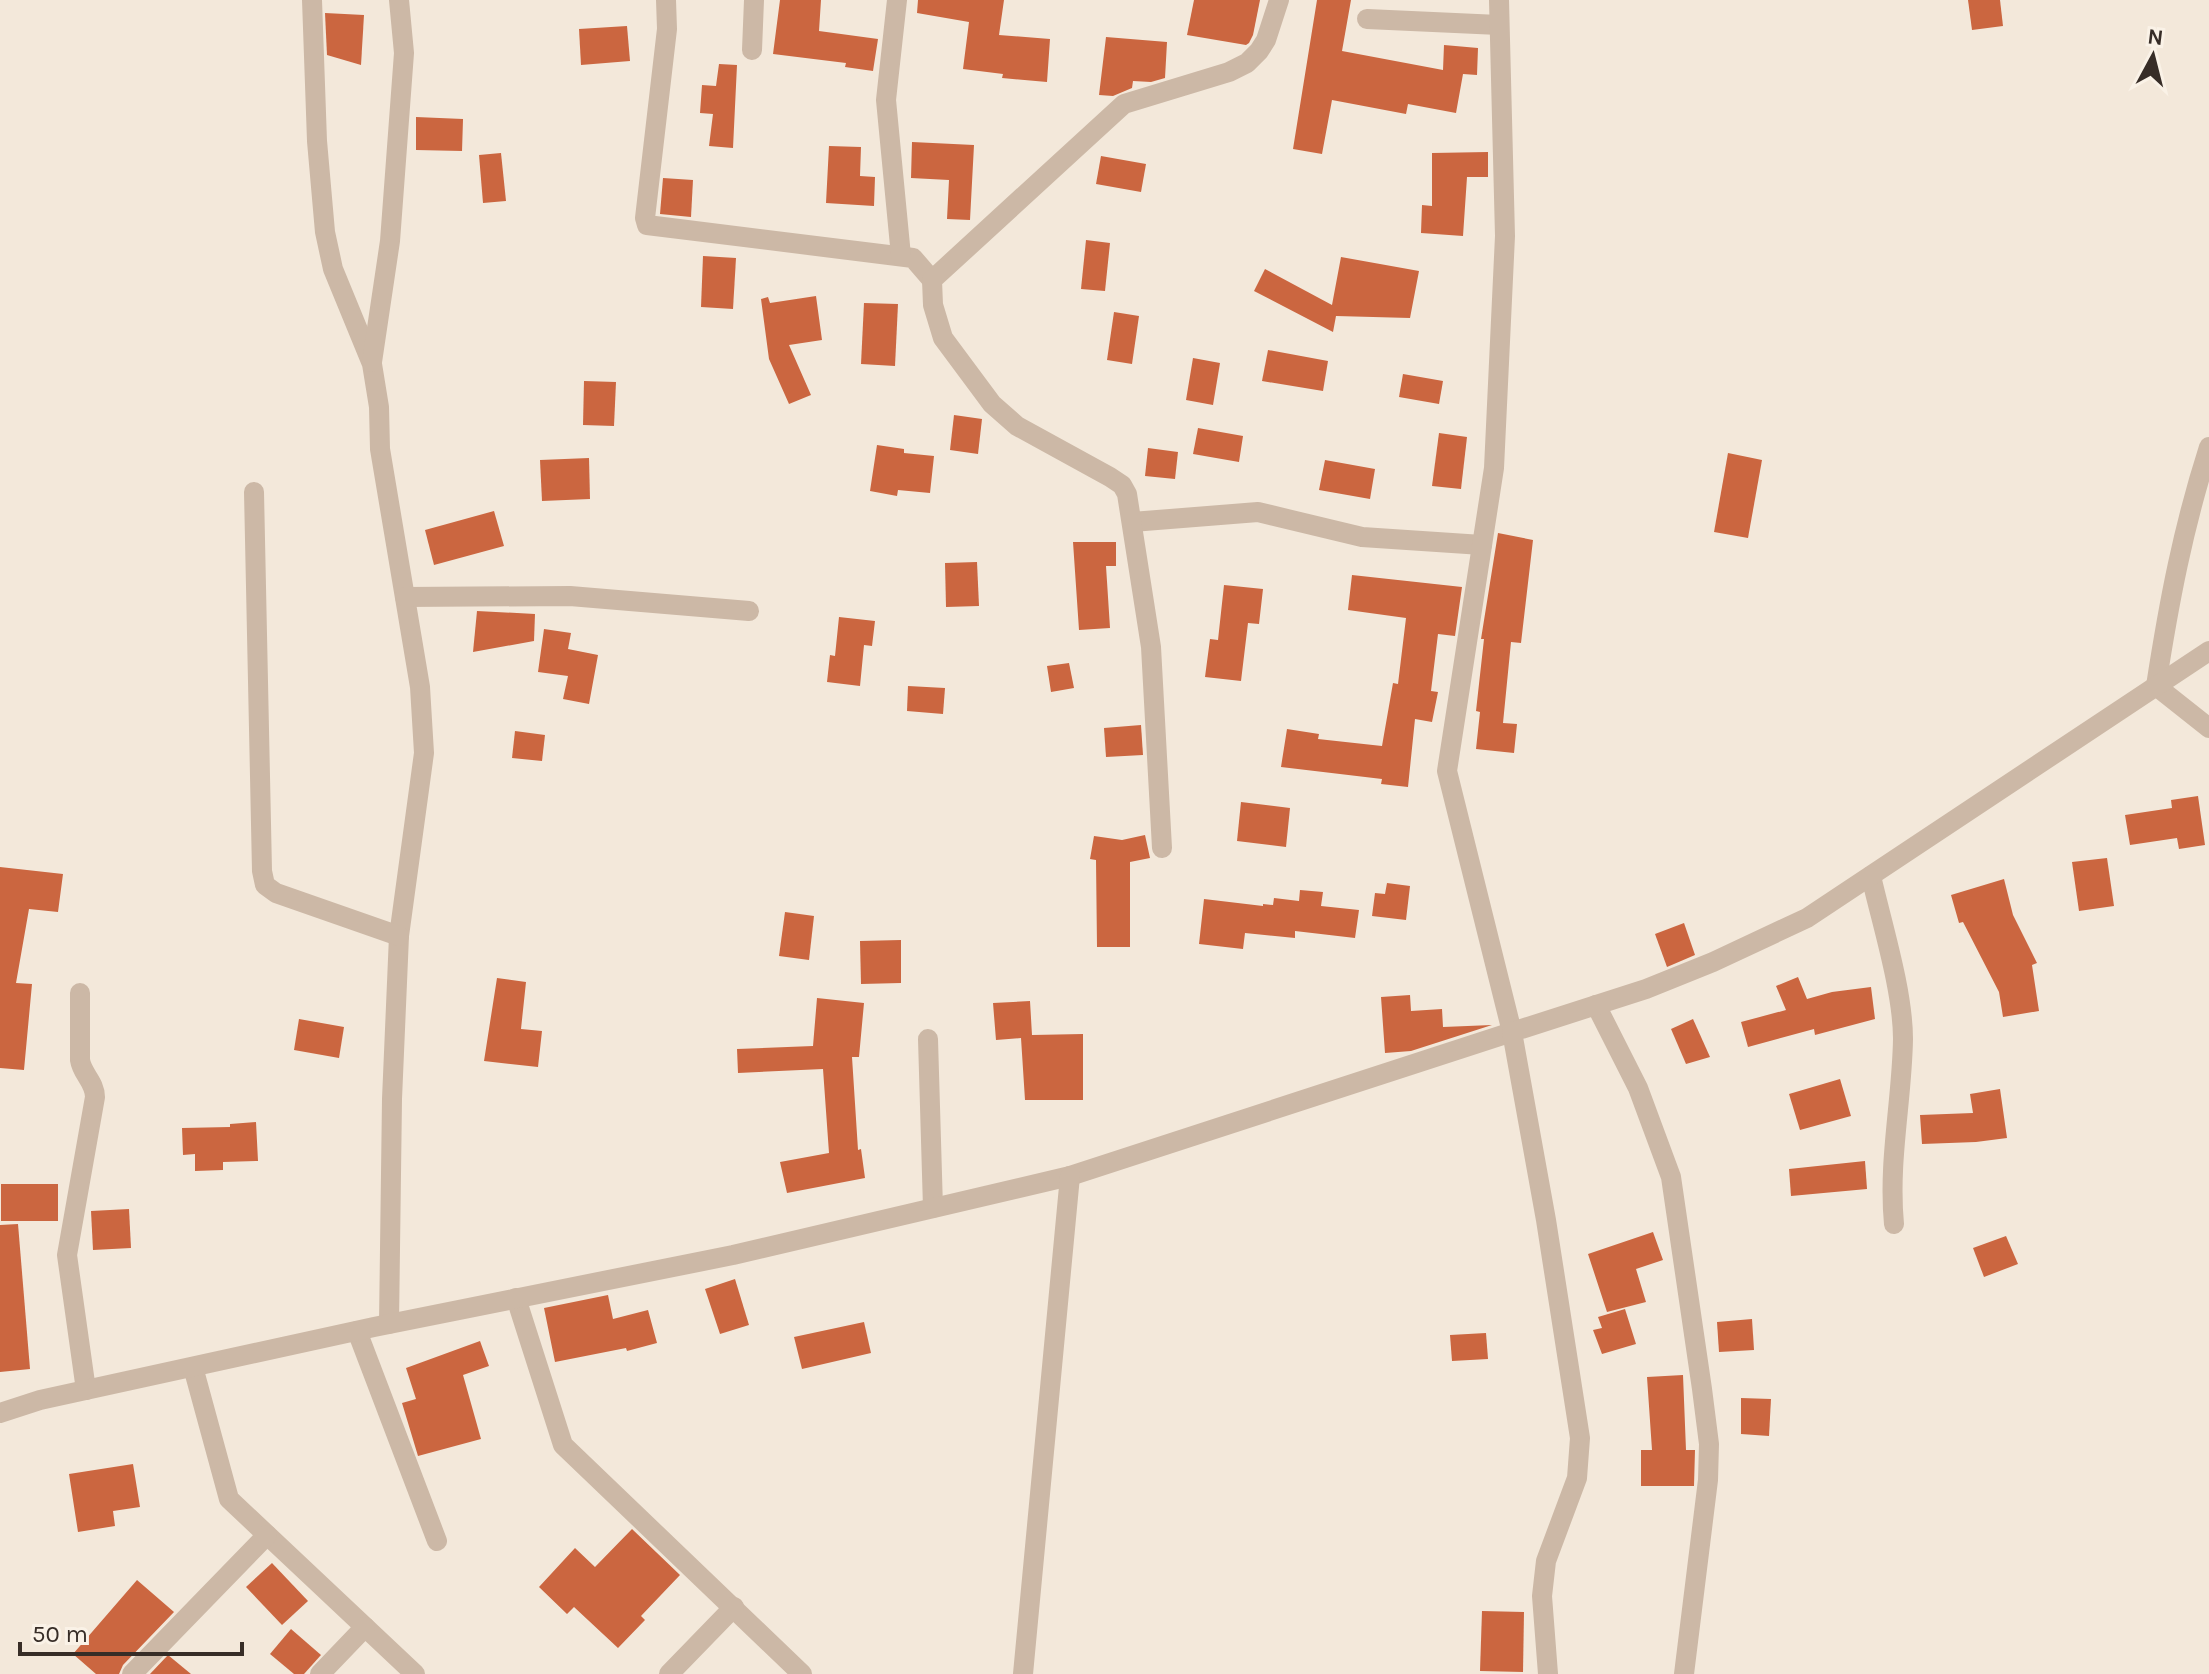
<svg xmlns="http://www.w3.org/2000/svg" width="2209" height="1674" font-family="Karla,sans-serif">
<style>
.building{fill:#cb6640}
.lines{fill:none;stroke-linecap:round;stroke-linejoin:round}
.minor{stroke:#ccb8a6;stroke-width:20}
</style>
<rect width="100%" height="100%" fill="#f3e8da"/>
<g class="building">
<polygon points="780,0 821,0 819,31 878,39 873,71 845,67 846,63 773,54"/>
<polygon points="918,0 1004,0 999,35 1050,39 1047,82 1002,78 1003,74 963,69 969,22 917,13"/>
<polygon points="1194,0 1260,0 1253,35 1249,43 1246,45 1187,35"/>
<polygon points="1317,0 1351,0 1342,51 1443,70 1444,45 1478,48 1477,75 1463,74 1456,113 1408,104 1406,114 1332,100 1322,154 1293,149"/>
<polygon points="1968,0 2000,0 2003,26 1972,30"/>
<polygon points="325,13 364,15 361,65 327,55"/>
<polygon points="627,26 630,61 581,65 579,29"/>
<polygon points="1106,37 1167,42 1165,78 1151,82 1133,81 1132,88 1113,96 1099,95"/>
<polygon points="719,64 737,65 733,148 709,146 713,114 700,113 702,85 716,86"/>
<polygon points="416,117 463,119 462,151 416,150"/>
<polygon points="912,142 974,145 970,220 947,219 949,180 911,178"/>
<polygon points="829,146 861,147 860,176 875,177 874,206 826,203"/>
<polygon points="1488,152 1488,177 1467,177 1463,236 1421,233 1422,205 1432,206 1432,153"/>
<polygon points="501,153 506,201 483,203 479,155"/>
<polygon points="1101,156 1146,164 1141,192 1096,184"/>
<polygon points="663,178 693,180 691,217 660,214"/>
<polygon points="1086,240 1110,243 1105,291 1081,289"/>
<polygon points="703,256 736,258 733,309 701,307"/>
<polygon points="1341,257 1419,271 1410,318 1336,316 1333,332 1254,291 1265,269 1332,305"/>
<polygon points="816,296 822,340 789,345 811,395 789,404 769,359 761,299 768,297 770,303"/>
<polygon points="864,303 898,304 895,366 861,364"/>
<polygon points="1114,312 1139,316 1132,364 1107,360"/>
<polygon points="1268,350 1328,361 1323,391 1262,381"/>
<polygon points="1193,358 1220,363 1213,405 1186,400"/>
<polygon points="1403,374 1443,381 1439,404 1399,397"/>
<polygon points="584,381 616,382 614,426 583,425"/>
<polygon points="954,415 982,419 978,454 950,450"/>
<polygon points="1198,428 1243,436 1239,462 1193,454"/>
<polygon points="1439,433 1467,437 1461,489 1432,486"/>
<polygon points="877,445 904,449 904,453 934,456 930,493 898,490 897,496 870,491"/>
<polygon points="1148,448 1178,452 1175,479 1145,476"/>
<polygon points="1728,453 1762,460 1748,538 1714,532"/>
<polygon points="589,458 590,499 542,501 540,460"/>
<polygon points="1325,460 1375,469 1370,499 1319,490"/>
<polygon points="494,511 504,546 434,565 425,530"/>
<polygon points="1498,533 1533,540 1521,643 1511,642 1503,723 1517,724 1514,753 1476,749 1480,712 1476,711 1484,639 1481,639"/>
<polygon points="1073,542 1116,542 1116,566 1106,566 1110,628 1079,630"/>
<polygon points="977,562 979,606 946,607 945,563"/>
<polygon points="1352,575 1462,587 1455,636 1438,634 1431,691 1438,692 1432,722 1415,719 1408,787 1381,784 1382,779 1281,767 1287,729 1319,734 1318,739 1382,746 1393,683 1398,684 1406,618 1348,610"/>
<polygon points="1224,585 1263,589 1259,624 1248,623 1241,681 1205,677 1210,639 1218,640"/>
<polygon points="477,611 535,614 534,641 473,652"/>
<polygon points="839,617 875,621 872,646 864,645 860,686 827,682 830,655 835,656"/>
<polygon points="544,629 571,633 568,649 598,655 589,704 563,699 568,676 538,672"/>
<polygon points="1069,663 1074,688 1051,692 1047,666"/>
<polygon points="908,686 945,688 943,714 907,711"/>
<polygon points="1141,725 1143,755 1106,757 1104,728"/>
<polygon points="515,731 545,735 542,761 512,758"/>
<polygon points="2198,796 2205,845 2179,849 2177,838 2130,845 2125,815 2172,808 2171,800"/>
<polygon points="1241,802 1290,808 1286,847 1237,841"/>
<polygon points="1145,835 1150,858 1130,862 1130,947 1097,947 1096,860 1090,859 1094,836 1122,840"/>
<polygon points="2107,858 2114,906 2079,911 2072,862"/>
<polygon points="0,867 63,874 58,912 29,909 16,983 32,984 24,1070 0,1068"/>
<polygon points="2004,879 2013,915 2037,963 2032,965 2039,1011 2003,1017 1999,992 1963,922 1959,923 1951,895"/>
<polygon points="1387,883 1410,886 1406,920 1372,916 1375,893 1385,894"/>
<polygon points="1300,890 1323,892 1321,906 1359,910 1355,938 1295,931 1295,938 1245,933 1243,949 1199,944 1204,899 1263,906 1263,904 1273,905 1274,898 1299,901"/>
<polygon points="785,912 814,916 809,960 779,956"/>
<polygon points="1684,923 1695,955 1667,967 1655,934"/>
<polygon points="901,940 901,983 861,984 860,941"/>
<polygon points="1798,977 1807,999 1832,992 1871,987 1875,1019 1815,1035 1814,1029 1748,1047 1741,1022 1786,1010 1776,986"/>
<polygon points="497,978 526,982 521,1029 542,1031 538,1067 484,1061"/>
<polygon points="1410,995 1411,1011 1442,1009 1443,1027 1492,1025 1411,1051 1385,1053 1381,997"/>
<polygon points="817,998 864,1003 859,1057 852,1057 858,1150 861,1149 865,1178 787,1193 780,1162 829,1153 823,1069 738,1073 737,1049 813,1046"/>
<polygon points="1030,1001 1032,1035 1083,1034 1083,1100 1025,1100 1021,1038 996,1040 993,1003"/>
<polygon points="299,1019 344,1027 339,1058 294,1050"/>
<polygon points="1693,1019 1710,1057 1686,1064 1671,1029"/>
<polygon points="1840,1079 1851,1116 1800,1130 1789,1094"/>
<polygon points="2000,1089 2007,1138 1976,1142 1922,1144 1920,1115 1973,1113 1970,1094"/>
<polygon points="256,1122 258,1161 223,1162 223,1170 195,1171 195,1154 183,1155 182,1128 230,1127 230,1124"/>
<polygon points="1865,1161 1867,1189 1791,1196 1789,1169"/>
<rect x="1" y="1184" width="57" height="37"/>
<polygon points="129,1209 131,1248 93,1250 91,1211"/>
<polygon points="18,1224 30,1369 0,1372 0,1225"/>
<polygon points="1653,1232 1663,1260 1636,1269 1646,1302 1607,1312 1588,1254"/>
<polygon points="2006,1236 2018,1264 1984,1277 1973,1248"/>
<polygon points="735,1279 749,1325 720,1334 705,1289"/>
<polygon points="608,1295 613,1319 648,1310 657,1343 627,1351 626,1348 555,1362 544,1308"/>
<polygon points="1625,1309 1636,1344 1602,1354 1593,1330 1602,1328 1598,1317"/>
<polygon points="1752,1319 1754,1350 1719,1352 1717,1322"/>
<polygon points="864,1322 871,1353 802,1369 794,1337"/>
<polygon points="1486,1333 1488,1359 1452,1361 1450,1335"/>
<polygon points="480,1341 489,1366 463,1375 481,1439 418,1456 402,1403 416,1399 406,1368"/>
<polygon points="1683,1375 1686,1450 1695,1450 1694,1486 1641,1486 1641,1450 1652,1450 1647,1377"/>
<polygon points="1741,1398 1771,1399 1769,1436 1741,1434"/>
<polygon points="133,1464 140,1507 113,1511 115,1526 78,1532 69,1474"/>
<polygon points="632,1529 680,1575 641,1616 645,1620 618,1648 574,1607 567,1614 539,1587 575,1548 595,1567"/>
<polygon points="272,1563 308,1601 282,1625 246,1587"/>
<polygon points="137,1580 174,1612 123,1665 119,1674 96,1674 73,1654"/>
<polygon points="1482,1611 1524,1612 1523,1672 1480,1671"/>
<polygon points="291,1629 321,1655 304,1674 294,1674 270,1654"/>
<polygon points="168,1655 191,1674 150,1674"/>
</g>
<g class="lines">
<g class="minor">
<polyline points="312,0 317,141 325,232 333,269 372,364 379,407 380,449 420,687 424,753 399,936 392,1099 389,1324"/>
<polyline points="666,0 667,29 645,218 647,225 913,258 932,280"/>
<polyline points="897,0 886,100 901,256"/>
<polyline points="1367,19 1499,25"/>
<polyline points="752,50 754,0"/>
<polyline points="372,362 390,241 404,53 399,0"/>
<path d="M2209,447C2183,528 2169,602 2156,686L2209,728"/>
<polyline points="254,492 262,871 265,885 276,893 399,936"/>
<polyline points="1132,522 1258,512 1362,537 1482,545"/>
<polyline points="405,597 570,596 749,611"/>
<polyline points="1162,848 1151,647 1127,494 1122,485 1110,477 1017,426 992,404 943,338 933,305 932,280 1124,104 1229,72 1247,63 1259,51 1266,40 1279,0"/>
<path d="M1871,876C1882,924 1903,991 1903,1039C1902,1101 1888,1161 1894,1224"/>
<path d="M80,993V1060C82,1074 95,1082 95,1097L67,1255L86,1390"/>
<polyline points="1596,1005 1638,1088 1671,1177 1702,1389 1709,1444 1708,1480 1684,1674"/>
<polyline points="928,1039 933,1208"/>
<polyline points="516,1298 563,1445 802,1674"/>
<polyline points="357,1331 437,1541"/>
<polyline points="193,1367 229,1499 415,1674"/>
<polyline points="0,1413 40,1400 374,1327 733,1255 1070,1176 1512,1032 1447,771 1494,468 1505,236 1499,0"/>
<polyline points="132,1674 267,1535"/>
<polyline points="320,1674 365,1627"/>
<polyline points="669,1674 734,1607"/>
<polyline points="1023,1674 1070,1176"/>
<polyline points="1548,1674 1542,1596 1546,1561 1577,1478 1580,1438 1546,1220 1512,1032 1646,989 1713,962 1807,918 2209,651"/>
</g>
</g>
<g transform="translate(2153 56) rotate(7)" stroke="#faf2e7" stroke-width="6" paint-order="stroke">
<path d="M0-6L14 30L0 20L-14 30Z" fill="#372d27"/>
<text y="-12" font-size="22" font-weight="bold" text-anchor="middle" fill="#372d27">N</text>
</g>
<path d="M20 1642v12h222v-12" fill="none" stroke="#372d27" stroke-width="4"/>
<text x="32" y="1642" font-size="24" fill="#372d27" stroke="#faf2e7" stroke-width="6" paint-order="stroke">50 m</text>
</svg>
